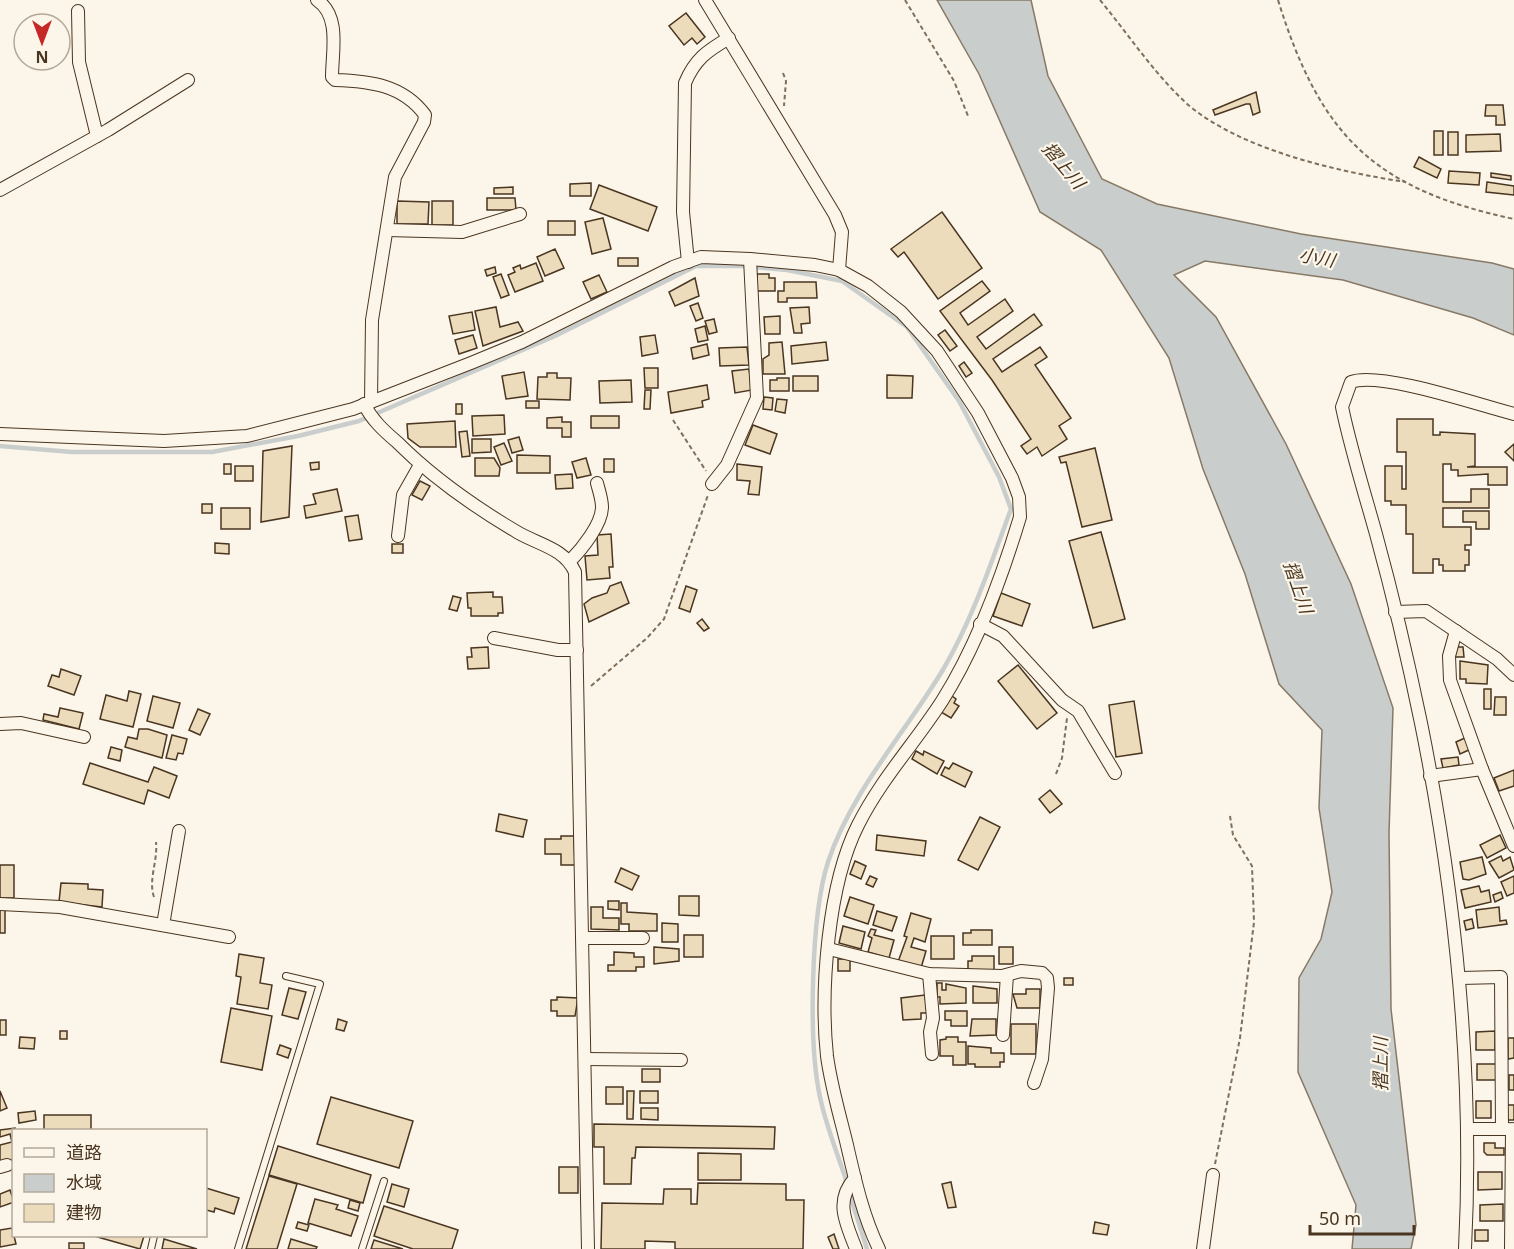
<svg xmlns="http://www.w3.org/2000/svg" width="1514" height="1249" font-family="'Noto Sans','Noto Sans JP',sans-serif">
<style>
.water{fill:#c9cecd;stroke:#887966;stroke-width:1.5}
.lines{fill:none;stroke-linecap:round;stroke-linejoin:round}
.stream{stroke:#c9cecd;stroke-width:4.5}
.building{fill:#ecdcbc;stroke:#4a3520;stroke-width:1.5}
.lane-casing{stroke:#4a3520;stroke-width:8}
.street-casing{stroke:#4a3520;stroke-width:14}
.path{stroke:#7f6f5c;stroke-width:2;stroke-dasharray:4.5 3;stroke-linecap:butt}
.lane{stroke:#fbf6e9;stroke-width:6}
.street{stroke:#fbf6e9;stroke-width:12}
.labels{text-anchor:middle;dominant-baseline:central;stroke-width:4.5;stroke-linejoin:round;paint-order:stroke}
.water-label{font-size:18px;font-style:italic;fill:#4a3520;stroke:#fbf6e9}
</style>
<rect width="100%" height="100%" fill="#fbf6e9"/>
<polygon class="water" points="937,0 1031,0 1048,76 1102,179 1157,204 1301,234 1492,263 1514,269 1514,335 1473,318 1343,280 1205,261 1174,275 1216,317 1286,444 1351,584 1393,708 1389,833 1391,1009 1416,1225 1411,1249 1352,1249 1356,1205 1298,1072 1299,978 1321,939 1332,892 1319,808 1322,730 1279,684 1245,574 1203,469 1169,358 1101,250 1040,212 979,74"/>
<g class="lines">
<g class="stream">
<path d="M0,446L72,452H212L298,436L359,421L555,336L696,266H743L787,270L842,281L907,327L959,401L999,477L1011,509C991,563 973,618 944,668C906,732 852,790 828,862C811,915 808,1042 820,1097C826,1126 838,1155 847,1183"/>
<polyline points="849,1192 867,1249"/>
</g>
</g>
<g class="building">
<polygon points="686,13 705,37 697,44 692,38 684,45 669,26"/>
<polygon points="1256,92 1260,112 1253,115 1250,104 1246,104 1215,115 1213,110"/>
<polygon points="1486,105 1503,105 1505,125 1496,125 1496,116 1485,116"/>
<rect x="1434" y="131" width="9" height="24"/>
<rect x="1448" y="132" width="10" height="23"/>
<polygon points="1500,134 1501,151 1466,152 1466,135"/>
<polygon points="1419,157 1441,169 1437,178 1414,167"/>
<polygon points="1449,171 1480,173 1479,185 1448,183"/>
<polygon points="1491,173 1511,176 1511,180 1491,177"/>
<polygon points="1487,182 1514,186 1514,195 1486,192"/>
<polygon points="591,183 591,196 570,196 570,184"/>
<polygon points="599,185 657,207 648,231 590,209"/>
<polygon points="513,187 513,194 494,194 494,188"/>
<polygon points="487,198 515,198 516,210 487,210"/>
<polygon points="397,201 429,202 428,224 397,224"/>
<rect x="432" y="201" width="21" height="24"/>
<polygon points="942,212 982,268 938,299 904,252 898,257 891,249"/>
<polygon points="603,218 611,249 592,254 585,222"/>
<rect x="548" y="221" width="27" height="14"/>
<polygon points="555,249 564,268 545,276 537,257"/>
<rect x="618" y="258" width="20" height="8"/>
<polygon points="536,263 543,281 515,292 508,275 515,272 513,268 520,265 521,269"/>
<polygon points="495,267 496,273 487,276 485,270"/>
<polygon points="501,274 509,295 501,298 493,277"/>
<polygon points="757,274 769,274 769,278 775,278 775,291 757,291"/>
<polygon points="599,275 607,292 591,299 583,282"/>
<polygon points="695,278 699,296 675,306 669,292"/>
<polygon points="982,281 990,291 960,313 968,325 1005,299 1013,311 977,337 986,349 1034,314 1042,325 993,359 1002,372 1040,347 1047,357 1035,365 1071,418 1059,426 1067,439 1042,456 1037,447 1027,454 1021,446 1031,439 992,380 940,311"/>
<polygon points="784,282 816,282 817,298 787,298 787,302 778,302 778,291 784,291"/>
<polygon points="698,303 703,318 696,321 690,306"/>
<polygon points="496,307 500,327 518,322 523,331 483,346 475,311"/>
<polygon points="809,307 810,323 801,324 802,333 794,333 790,308"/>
<polygon points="472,312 475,330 453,334 449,316"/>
<polygon points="780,316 780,334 765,334 764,317"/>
<polygon points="714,319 717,332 709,334 705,321"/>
<polygon points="705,326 708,340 698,342 695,329"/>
<polygon points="945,330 957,346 950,351 938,335"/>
<polygon points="473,335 477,348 459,354 455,340"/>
<polygon points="655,335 658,353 642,356 640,337"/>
<polygon points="782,342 785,374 763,374 763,359 769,355 769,343"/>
<polygon points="826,342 828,360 792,364 791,346"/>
<polygon points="707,344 709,355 693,359 691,348"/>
<polygon points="747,347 749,365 720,366 719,348"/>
<polygon points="964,362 972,373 966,377 959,366"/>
<polygon points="644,368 658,368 658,388 645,388"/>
<polygon points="749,369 752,390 735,393 732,371"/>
<polygon points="524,372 528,396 506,399 502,376"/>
<polygon points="547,373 557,373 557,378 571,378 570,400 537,399 538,377 547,377"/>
<polygon points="887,375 913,376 912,398 887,398"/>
<rect x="793" y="376" width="25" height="15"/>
<polygon points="777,378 789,378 789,391 770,391 770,380 777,380"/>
<polygon points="631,380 632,402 600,403 599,381"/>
<polygon points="707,385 709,399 702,401 703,407 671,413 668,392"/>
<polygon points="645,390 651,390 650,409 644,409"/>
<polygon points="764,397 773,398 772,410 763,409"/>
<polygon points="777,399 787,400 785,413 775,411"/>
<rect x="526" y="401" width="13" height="7"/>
<rect x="456" y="404" width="6" height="10"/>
<polygon points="504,415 505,434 473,436 472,416"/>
<rect x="591" y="416" width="28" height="12"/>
<polygon points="562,417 562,422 571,422 571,437 562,437 562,428 547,428 547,418"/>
<polygon points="1397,419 1433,419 1433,435 1440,435 1440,432 1475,434 1475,466 1467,467 1507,467 1507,485 1488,485 1488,474 1458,476 1458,470 1451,470 1451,464 1443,464 1443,502 1471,502 1471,489 1489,489 1489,508 1443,508 1443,527 1471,527 1471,545 1465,545 1465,550 1469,550 1469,565 1465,565 1465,571 1443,571 1443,565 1439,565 1439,559 1433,559 1433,573 1413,573 1413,534 1406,534 1406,505 1391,505 1391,501 1385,501 1385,466 1402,466 1402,489 1406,489 1406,452 1397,452"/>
<polygon points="455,421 456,447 420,447 408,438 407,424"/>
<polygon points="753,425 777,434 770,454 745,445"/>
<polygon points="467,431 470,456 462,457 459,432"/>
<polygon points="519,437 523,450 512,453 508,440"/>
<polygon points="472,439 491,439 491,452 472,453"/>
<polygon points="504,443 512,461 501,465 494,447"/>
<polygon points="1514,444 1514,461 1505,452"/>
<polygon points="292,446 289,517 261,522 263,451"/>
<polygon points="1095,448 1112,520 1082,527 1066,462 1061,463 1059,457"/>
<polygon points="517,455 550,456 550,473 517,473"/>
<polygon points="475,458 494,458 500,468 499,476 475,476"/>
<polygon points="586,458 591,475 577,478 572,462"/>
<rect x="604" y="459" width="10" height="13"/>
<polygon points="319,462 319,469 311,470 310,463"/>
<rect x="224" y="464" width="7" height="10"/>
<polygon points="737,464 762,467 759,495 748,494 750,481 737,480"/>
<rect x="235" y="466" width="18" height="15"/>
<polygon points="572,474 573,488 556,489 555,475"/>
<polygon points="420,481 430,486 422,500 412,495"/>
<polygon points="337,489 342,511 306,518 304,506 316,504 313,494"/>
<rect x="202" y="504" width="10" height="9"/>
<rect x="221" y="508" width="29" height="21"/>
<polygon points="1463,511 1489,511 1489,529 1476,529 1476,522 1463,522"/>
<polygon points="358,515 362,539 349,541 345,517"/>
<polygon points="1101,532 1125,619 1093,628 1069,541"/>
<polygon points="611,534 613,567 609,567 610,578 587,580 585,556 598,555 597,535"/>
<polygon points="215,543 229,544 229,554 215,553"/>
<rect x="392" y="544" width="11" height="9"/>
<polygon points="621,582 629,603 589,622 584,604 592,598 607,593 610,586"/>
<polygon points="686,586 697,590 690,612 679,608"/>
<polygon points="493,592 493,597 502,597 503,613 498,613 498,616 471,616 471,608 468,608 467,593"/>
<polygon points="1001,593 1030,604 1022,626 993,616"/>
<polygon points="453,596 461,598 457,611 449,609"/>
<polygon points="702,619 709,628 704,631 697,623"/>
<polygon points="488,647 489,668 468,669 467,657 472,657 471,648"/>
<polygon points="1454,647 1463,647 1464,657 1454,657"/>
<polygon points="1460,661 1488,665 1487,684 1466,683 1466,679 1460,679"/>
<polygon points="1018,665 1057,713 1037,729 998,681"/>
<polygon points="61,669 81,676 74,695 48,686 52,675 59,677"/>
<rect x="1484" y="689" width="7" height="20"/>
<polygon points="129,691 141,694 133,727 100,719 106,695 127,701"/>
<polygon points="153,696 180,703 173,728 147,721"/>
<polygon points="952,696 956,699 954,703 959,706 951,718 941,712"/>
<polygon points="1495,697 1506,697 1506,715 1494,715"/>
<polygon points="1134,701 1142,753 1116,757 1109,705"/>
<polygon points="60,708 83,713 79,729 43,720 44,714 58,717"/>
<polygon points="198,709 210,714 200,735 189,730"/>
<polygon points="139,729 148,729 167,735 162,758 125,747 128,737 137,739"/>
<polygon points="172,735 187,739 183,754 178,753 176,760 166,758"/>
<polygon points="1467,737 1471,749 1460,754 1456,742"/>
<polygon points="111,747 122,750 120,761 108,758"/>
<polygon points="916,751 923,755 924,751 944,761 937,774 912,759"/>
<polygon points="1458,757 1459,765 1443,768 1441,759"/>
<polygon points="90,763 148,782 154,767 177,776 169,798 148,790 144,804 83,784"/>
<polygon points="953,763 972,772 965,787 941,775 945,767 949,769"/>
<polygon points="1514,770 1514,786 1499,791 1494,778"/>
<polygon points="1050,790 1062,804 1050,813 1039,799"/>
<polygon points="499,814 527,820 523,837 496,831"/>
<polygon points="980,817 1000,827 978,870 958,860"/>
<polygon points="877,835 926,841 924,856 876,850"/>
<polygon points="1500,835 1506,848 1487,858 1480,845"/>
<polygon points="561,836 574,836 575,865 561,865 561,854 545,854 545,839 561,839"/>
<polygon points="1501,856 1503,861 1510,857 1514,870 1499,878 1489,862"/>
<polygon points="1482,857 1486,874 1469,880 1463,879 1460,862"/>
<polygon points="855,861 866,866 861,879 850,874"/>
<rect x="0" y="865" width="14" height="33"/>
<polygon points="621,868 639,876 632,890 615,882"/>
<polygon points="870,876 877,879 873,887 866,884"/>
<polygon points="1514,876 1514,893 1507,896 1501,882"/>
<polygon points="61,883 88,884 88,889 103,890 102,907 59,902"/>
<polygon points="1479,886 1481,892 1489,890 1491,902 1465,908 1461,890"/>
<polygon points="1501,892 1503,898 1495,902 1493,895"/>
<polygon points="679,896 699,896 699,916 679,915"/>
<polygon points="850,897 874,905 868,924 844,916"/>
<polygon points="608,901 619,901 619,910 608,909"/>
<polygon points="621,903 627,903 627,912 657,914 657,931 629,931 629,924 621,924"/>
<polygon points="591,907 603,907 603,918 619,918 619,930 591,929"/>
<polygon points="1499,907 1500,921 1506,920 1507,924 1478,928 1476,910"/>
<polygon points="0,908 5,909 5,933 0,933"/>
<polygon points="877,911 897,917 892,931 873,925"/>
<polygon points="911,913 931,919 925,942 914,938 911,947 926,951 921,968 898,962 907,937 904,936"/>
<polygon points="1472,919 1474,928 1466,930 1464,921"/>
<polygon points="662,923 678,924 678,942 662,942"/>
<polygon points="843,926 865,932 861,949 839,943"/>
<polygon points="871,929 876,930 874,935 894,940 889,958 868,952 872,938 868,936"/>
<polygon points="971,930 992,930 992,945 963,945 963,933 971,933"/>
<rect x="684" y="935" width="19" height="22"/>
<rect x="931" y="936" width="23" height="23"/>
<polygon points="654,947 679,949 679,961 654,964"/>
<rect x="999" y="947" width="14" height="17"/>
<polygon points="614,952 634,953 634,957 644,957 644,967 636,967 636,971 608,971 608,965 614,965"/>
<polygon points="239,954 264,958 260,983 272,985 268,1009 237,1004 241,977 236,976"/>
<polygon points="972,956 994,956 994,970 968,970 968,961 972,961"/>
<rect x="838" y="959" width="12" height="12"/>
<rect x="1064" y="978" width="9" height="7"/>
<polygon points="937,983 942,983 942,990 946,990 946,984 966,988 966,1003 940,1004 940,997 937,997"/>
<polygon points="973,986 997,989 997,1003 973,1003"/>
<polygon points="289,988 306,992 298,1019 282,1015"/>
<polygon points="1026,989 1040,989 1040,1008 1017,1008 1013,994 1026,994"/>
<polygon points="925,995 927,1013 921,1013 921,1019 903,1020 901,998"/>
<polygon points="557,997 578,998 575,1016 557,1016 557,1011 551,1011 551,1000 557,1000"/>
<polygon points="231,1008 272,1016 262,1070 221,1062"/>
<polygon points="945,1011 967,1011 967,1026 951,1026 951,1020 945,1020"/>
<polygon points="338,1019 347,1022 344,1031 336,1029"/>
<polygon points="972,1019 996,1019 996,1035 970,1036"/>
<rect x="0" y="1020" width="6" height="15"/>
<rect x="1011" y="1024" width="25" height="30"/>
<rect x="60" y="1031" width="7" height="8"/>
<polygon points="1495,1031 1495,1050 1476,1050 1476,1032"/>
<polygon points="20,1037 35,1038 34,1049 19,1048"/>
<polygon points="946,1037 958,1037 958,1042 966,1042 966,1065 953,1065 953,1056 940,1056 940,1040 946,1039"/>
<polygon points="1508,1038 1514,1038 1514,1058 1508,1059"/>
<polygon points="280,1045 291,1049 288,1058 277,1054"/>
<polygon points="968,1046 991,1048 991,1053 1004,1053 1004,1062 1000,1062 1000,1067 975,1067 975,1064 968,1064"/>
<polygon points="1477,1064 1496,1064 1497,1080 1477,1080"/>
<rect x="642" y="1069" width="18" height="13"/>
<rect x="1509" y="1075" width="5" height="15"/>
<rect x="606" y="1087" width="17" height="17"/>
<polygon points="0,1091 7,1108 0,1111"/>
<polygon points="627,1091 634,1091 633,1119 627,1119"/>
<rect x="640" y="1091" width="18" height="12"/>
<polygon points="331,1097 413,1121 399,1168 317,1144"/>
<rect x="1476" y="1101" width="15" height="17"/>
<rect x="1507" y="1105" width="7" height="15"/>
<polygon points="641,1108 658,1108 658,1120 641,1119"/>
<polygon points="35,1111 36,1120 19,1123 18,1113"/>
<rect x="44" y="1115" width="47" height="15"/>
<polygon points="594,1124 775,1127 774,1149 636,1147 635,1158 632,1158 631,1184 604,1184 604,1147 594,1147"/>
<polygon points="15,1128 14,1159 0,1162 0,1145 12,1142 10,1134 0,1137 0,1130"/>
<polygon points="1484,1143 1495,1143 1495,1148 1504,1148 1504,1155 1487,1155 1484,1152"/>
<polygon points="278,1146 371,1175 363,1203 269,1175"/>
<polygon points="698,1153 741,1154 741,1180 698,1180"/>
<rect x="559" y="1167" width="19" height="26"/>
<polygon points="1478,1172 1502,1172 1502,1189 1478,1190"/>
<polygon points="269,1176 297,1184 277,1249 246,1249"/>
<polygon points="951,1182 956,1207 948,1208 942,1184"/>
<polygon points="698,1183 786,1184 786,1200 804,1200 803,1249 675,1249 675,1242 645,1241 645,1249 601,1249 602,1203 663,1204 664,1189 691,1189 691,1204 697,1204"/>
<polygon points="392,1184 409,1189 404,1207 387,1202"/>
<polygon points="206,1188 239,1198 234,1214 215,1208 214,1212 206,1210"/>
<polygon points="10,1190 14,1202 0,1207 0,1194"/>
<polygon points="315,1199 338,1205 336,1209 358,1216 351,1236 308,1223"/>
<polygon points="350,1200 360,1203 358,1211 348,1208"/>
<polygon points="1503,1204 1503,1221 1480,1221 1480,1205"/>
<polygon points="384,1206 458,1230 452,1249 413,1249 374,1236"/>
<polygon points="298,1222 309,1225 307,1231 296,1228"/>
<polygon points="1095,1222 1109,1225 1107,1235 1093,1233"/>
<polygon points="12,1228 16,1244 0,1247 0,1230"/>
<rect x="1475" y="1230" width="13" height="11"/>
<polygon points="834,1234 839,1249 833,1249 828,1237"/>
<polygon points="94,1236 144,1236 140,1249"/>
<polygon points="164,1239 197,1249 162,1249"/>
<polygon points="291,1239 317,1247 316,1249 288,1249"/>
<polygon points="374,1240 403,1249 371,1249"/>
<rect x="69" y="1243" width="15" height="6"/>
</g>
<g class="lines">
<g class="lane-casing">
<g id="lane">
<polyline points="151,1249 154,1236"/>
<polyline points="238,1249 320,984 286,976"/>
<polyline points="362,1249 384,1181"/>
</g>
</g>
<g class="street-casing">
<g id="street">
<path d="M317,0C341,16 332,52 332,77L335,80C370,81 403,85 425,115L424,122L395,177L372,320L371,402"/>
<polyline points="705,0 835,215 842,232 839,270"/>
<polyline points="78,11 79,62 97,136"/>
<polyline points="0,190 108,130 188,80"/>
<polyline points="387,230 462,232 520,214"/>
<path d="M688,262L683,212L685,83C695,59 707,51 729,38"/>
<path d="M364,404C372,420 384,431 397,442C433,478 473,506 517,532C539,545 564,548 575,572L588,1249"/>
<path d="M0,434L164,441L247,436L353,409L471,363L522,342L673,267L701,257L750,259L815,265L839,270L868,286L901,312L937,351L978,413L1012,478L1019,497L1020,517C1001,580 977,646 942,701C915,743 881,779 858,825C828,884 820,990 827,1056C831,1086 840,1116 847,1145C855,1180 863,1216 879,1249"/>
<polyline points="712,484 727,465 757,398 750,259"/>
<polyline points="398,536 403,495 420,465"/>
<path d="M570,561C582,549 602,524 602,507C602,499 599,491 597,483"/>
<polyline points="1395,612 1426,611 1497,659 1514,675"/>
<polyline points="980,624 1003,636 1062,700 1078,711 1115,773"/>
<polyline points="1456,631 1449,656 1450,680 1482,769 1514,846"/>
<polyline points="494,638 558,650 577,650"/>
<polyline points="0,724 21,723 84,737"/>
<polyline points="1430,776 1482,769"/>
<polyline points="0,904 60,907 229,937"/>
<polyline points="163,925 179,831"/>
<polyline points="584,938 643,938"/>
<polyline points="829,949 929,974 1002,976 1021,971 1042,973 1047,978 1048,988 1042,1059 1034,1083"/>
<polyline points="929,974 933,1018 930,1032 932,1054"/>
<polyline points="1461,978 1501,977 1502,1129"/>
<polyline points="1003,1035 1007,975"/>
<polyline points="585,1059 681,1060"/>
<polyline points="1467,1129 1508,1129"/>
<polyline points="0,1167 7,1165"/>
<path d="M855,1178C834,1201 846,1223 856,1249"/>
<polyline points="1203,1249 1213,1175"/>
<path d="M1465,1249C1474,1072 1456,897 1421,723C1408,660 1393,596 1376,534C1364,491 1351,450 1342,407L1351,382C1380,371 1479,405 1514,414"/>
<polyline points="1511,1249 1512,1129"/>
</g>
</g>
<g class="path">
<polyline points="905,0 954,81 968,116"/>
<path d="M1100,0C1128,34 1153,72 1185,102C1237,149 1338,172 1406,182"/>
<path d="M1278,0C1320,135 1373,189 1514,219"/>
<polyline points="783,73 786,81 784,106"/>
<polyline points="673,420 706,471"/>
<polyline points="591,686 647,638 664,619 708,495"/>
<polyline points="1056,774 1062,758 1067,718"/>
<path d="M154,897C148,880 158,861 156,842"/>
<polyline points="1215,1164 1240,1038 1254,922 1252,866 1233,835 1230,816"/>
</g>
<use href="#lane" class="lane"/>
<use href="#street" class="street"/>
</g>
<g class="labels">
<g class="water-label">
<text transform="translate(1064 165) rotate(50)">摺上川</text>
<text transform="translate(1317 257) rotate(11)">小川</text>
<text transform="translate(1299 587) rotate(71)">摺上川</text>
<text transform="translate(1380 1064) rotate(-90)">摺上川</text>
</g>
</g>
<rect x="12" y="1129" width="195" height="108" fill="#fbf6e9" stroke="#b4a999" stroke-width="1.5"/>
<rect x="24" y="1148" width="30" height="9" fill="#fbf6e9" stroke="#b4a999" stroke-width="1.5"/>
<text x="66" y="1159" font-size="18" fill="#4a3520">道路</text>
<rect x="24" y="1174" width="30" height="18" fill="#c9cecd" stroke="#b4a999" stroke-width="1.5"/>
<text x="66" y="1189" font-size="18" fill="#4a3520">水域</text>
<rect x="24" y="1204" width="30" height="18" fill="#ecdcbc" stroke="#b4a999" stroke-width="1.5"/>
<text x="66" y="1219" font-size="18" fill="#4a3520">建物</text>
<g transform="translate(42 42) rotate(180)"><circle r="28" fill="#fbf6e9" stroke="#b4a999" stroke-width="1.5"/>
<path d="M0-4.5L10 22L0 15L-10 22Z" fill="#c62828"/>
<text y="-9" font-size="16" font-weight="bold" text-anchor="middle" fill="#4a3520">N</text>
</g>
<path d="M1310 1225v9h104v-9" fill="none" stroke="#4a3520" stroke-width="3"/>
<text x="1319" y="1225" font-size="18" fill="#4a3520" stroke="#fbf6e9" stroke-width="4.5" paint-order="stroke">50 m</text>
</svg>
